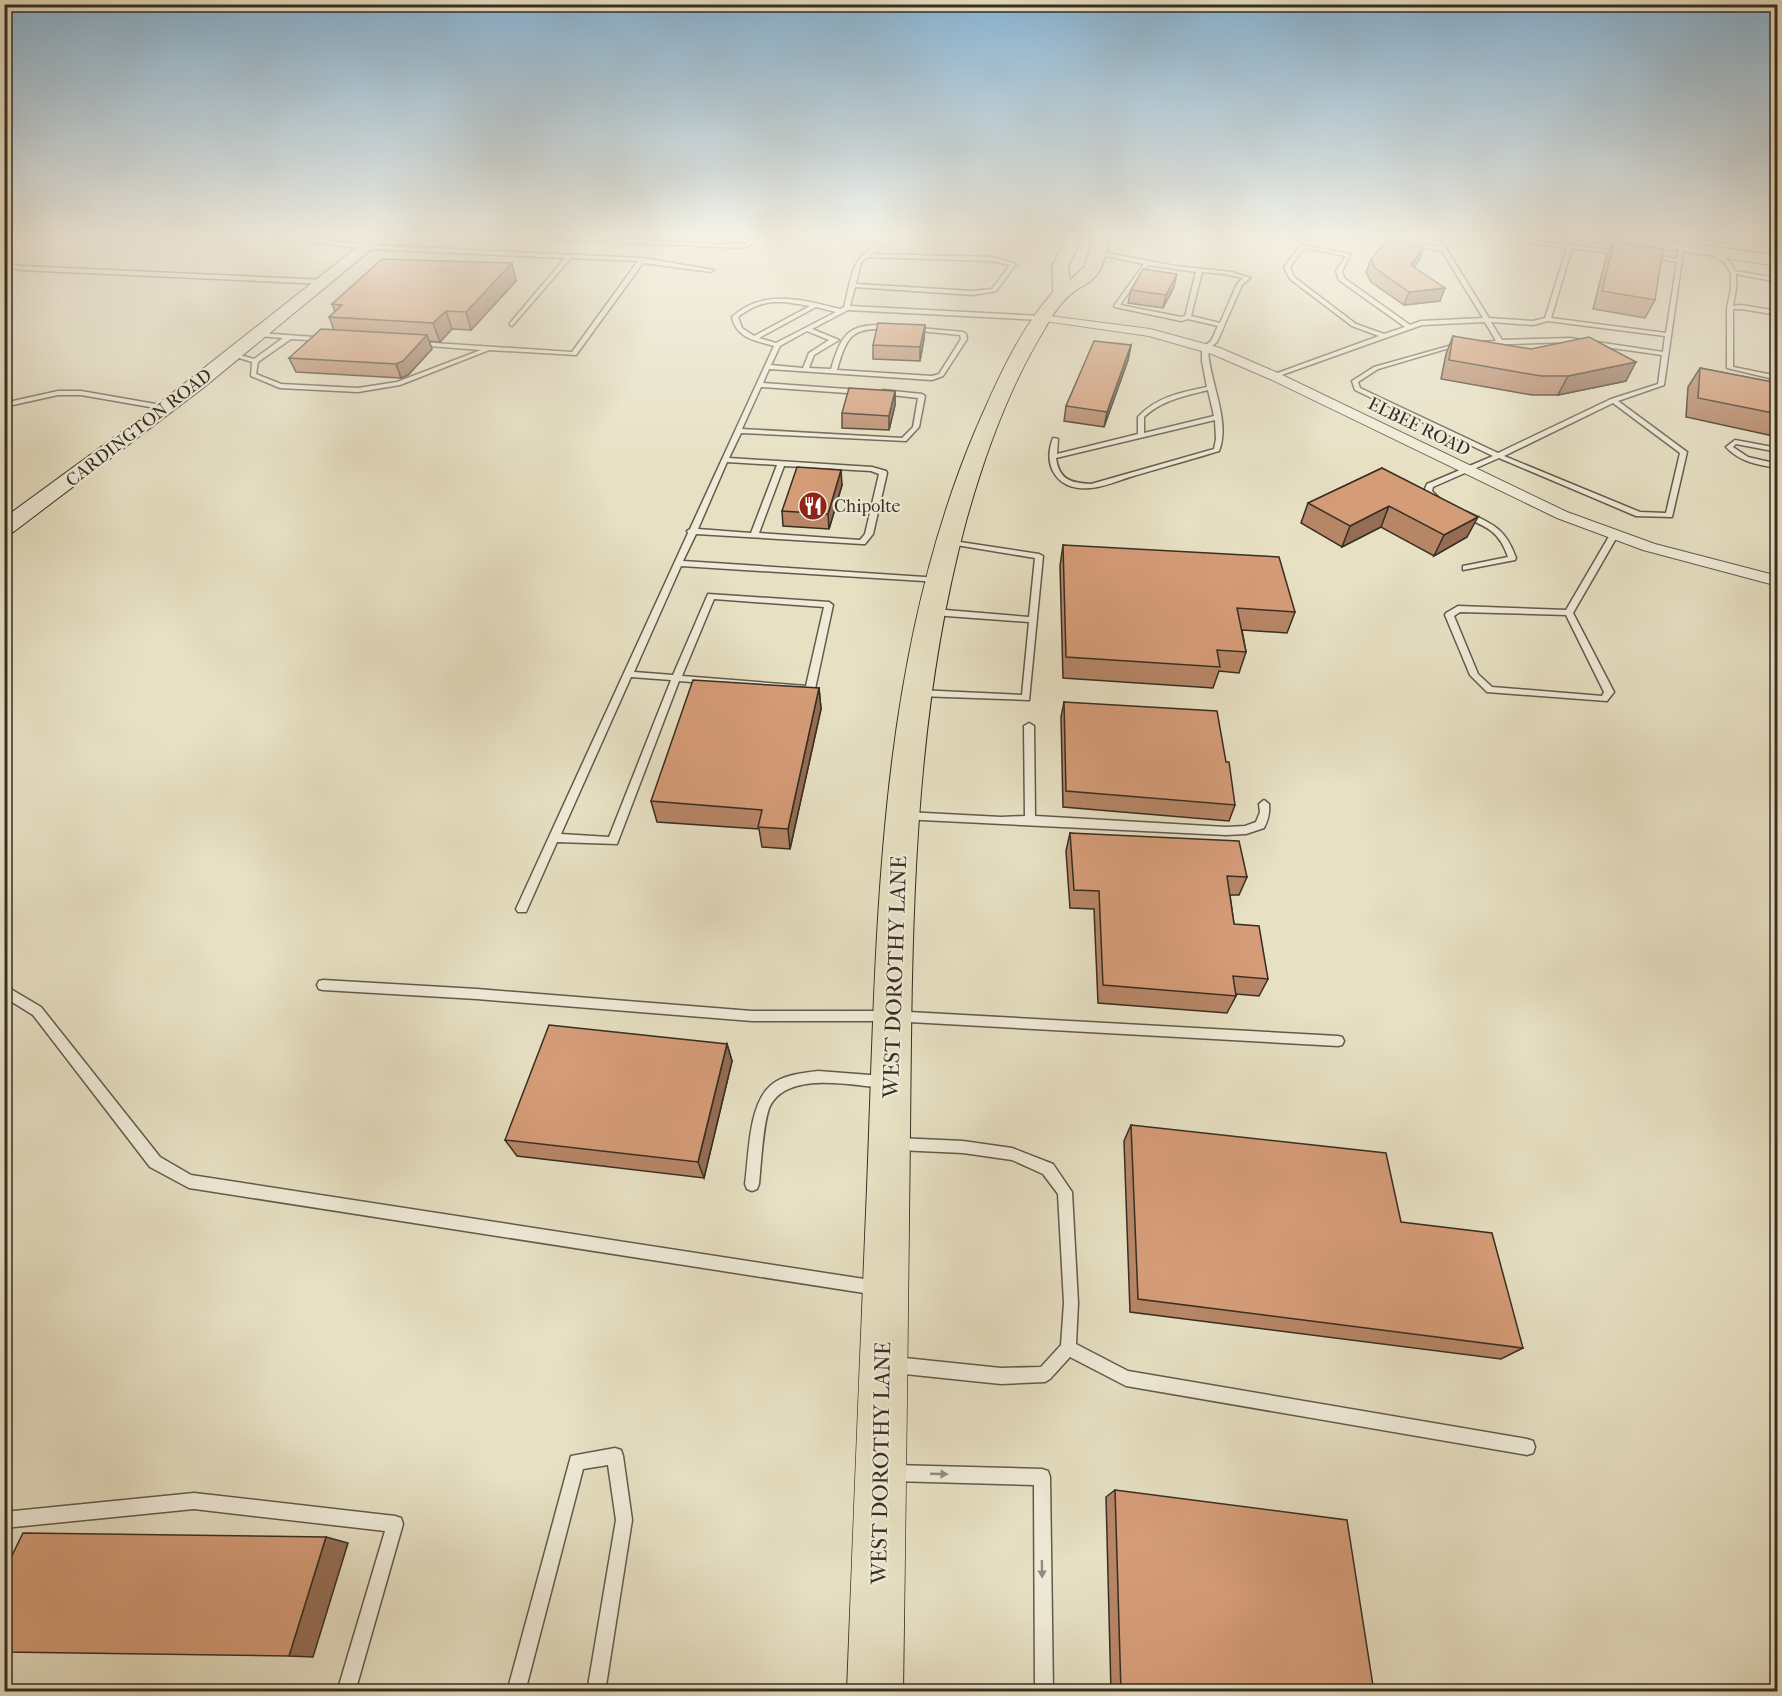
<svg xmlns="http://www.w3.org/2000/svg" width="1782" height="1696" font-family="'IM FELL French Canon',serif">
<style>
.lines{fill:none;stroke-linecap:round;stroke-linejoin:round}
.lane-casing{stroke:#635a4b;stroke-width:3}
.street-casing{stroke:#635a4b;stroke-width:2}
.secondary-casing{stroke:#372e23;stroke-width:2}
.primary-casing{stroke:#372e23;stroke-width:2}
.lane{fill:#efebd8;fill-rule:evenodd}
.street{fill:#efebd8;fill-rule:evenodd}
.secondary{fill:#efebd8;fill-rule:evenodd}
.primary{fill:#e7e0c3;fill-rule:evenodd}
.wall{fill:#b78667;stroke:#372e23;stroke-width:1.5}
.shaded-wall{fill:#956d54;stroke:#372e23;stroke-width:1.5}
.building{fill:#d59c78;stroke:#372e23;stroke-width:1.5}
.oneway{fill:#938c7e}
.labels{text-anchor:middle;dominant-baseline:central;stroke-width:4.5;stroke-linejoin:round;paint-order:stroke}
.far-street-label{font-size:18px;fill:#372e23;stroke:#efebd8}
.far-poi-label{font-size:18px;fill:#372e23;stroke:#efebd8;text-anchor:start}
.street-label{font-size:22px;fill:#372e23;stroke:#efebd8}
</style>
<rect width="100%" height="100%" fill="#e7e0c3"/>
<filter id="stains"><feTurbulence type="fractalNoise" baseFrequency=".00333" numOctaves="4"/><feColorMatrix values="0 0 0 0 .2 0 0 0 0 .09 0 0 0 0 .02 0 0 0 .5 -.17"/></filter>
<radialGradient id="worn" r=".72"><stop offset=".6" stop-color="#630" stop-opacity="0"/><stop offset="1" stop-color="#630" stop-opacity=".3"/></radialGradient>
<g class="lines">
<g class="lane-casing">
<g id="lane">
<polygon points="250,234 266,234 367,245 642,258 714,270 711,272 643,263 576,355 489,350 400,385 358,392 280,388 251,376 252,362 230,355 233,353 254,359 283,338 258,336 258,334 260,333 327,338 327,340 325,341 291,339 258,362 256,374 281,384 358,388 397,382 481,350 417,345 416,344 419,342 572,352 638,261 571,258 512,326 510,325 510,323 565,258 367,249"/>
<polygon points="465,234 501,234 704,243 710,234 715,234 709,244 745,244 757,234 762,234 749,246 742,248 467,235"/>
<path d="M773,234L880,237L887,240L900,234H906L870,254L992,257L1016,264L996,291L973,295L855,287L850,306L1042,316L1045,318L1042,320L848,310L812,329L839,340L814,355L809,368L831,369C843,329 850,324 892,325L895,327L892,329C853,328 848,332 837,370L932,376L939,374L961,339L960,335L910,330L908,329V327L963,332L966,334L967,339L943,376L932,380L769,369L763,383L861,390L864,392L861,394L761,387L742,429L902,438L913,427L918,398L883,394L880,392L883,390L922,394L925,396L919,427L906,441L741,433L729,458L872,467L886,471L887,473L873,534L865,544H862L696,534L683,561L940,578L944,580L940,582L681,566L634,672L673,675L708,594L829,602L833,605L815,689L810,692L679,681L617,844L557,842L526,912H518L516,909L688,533L687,531L690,529L774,346C756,341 736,338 732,317C763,288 804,300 840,309L844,307C853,274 849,258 883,242ZM867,257L992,261L1010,265L992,289L973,291L856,284L861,263ZM772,302H785L810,306L754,336L742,328L738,317C749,309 758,304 772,302ZM816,307L836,312L776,343L759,338ZM807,331L829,340L809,353L803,368L771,365L780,346ZM727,462L777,465L751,533L698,529ZM784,466L871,471L879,474L865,534L860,540L759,533ZM714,599L824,607L806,686L682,676ZM631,677L671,680L609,837L561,834Z"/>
<path d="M1317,234L1342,237L1357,234C1345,243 1329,240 1317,234Z"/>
<path d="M1400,234H1405L1402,239L1404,241L1439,247L1427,234H1432L1447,250L1489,318L1533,321L1545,318L1567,248L1468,234H1482L1624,252L1622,255L1572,248L1551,318L1666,333L1677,262L1646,256L1649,254L1677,259L1679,246L1684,245L1664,385L1618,401L1687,452L1672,517L1636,516L1499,458L1433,487L1432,491L1443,502L1436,504L1424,491L1427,484L1493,456L1355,390L1352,381L1374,367L1463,342V344L1378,369L1358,382L1360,388L1498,453L1611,399L1658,384L1662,355L1570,342L1480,345L1477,343L1478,342L1496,341L1485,322L1422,325L1276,377H1272V375L1379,336L1352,326L1290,279L1284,267L1301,245L1351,254L1342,271L1344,278L1410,325L1421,321L1483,318L1442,251L1400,243L1396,239ZM1304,248L1346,256L1336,271L1339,280L1405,327L1384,334L1356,324L1294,277L1290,267ZM1548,321L1665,336L1663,352L1570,338L1502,340L1491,322L1533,325ZM1613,403L1680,453L1666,513L1640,512L1504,456Z"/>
<polygon points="1688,234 1738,239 1741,241 1738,243 1690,237"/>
<path d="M1708,250C1720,251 1730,260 1735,271L1778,278V282L1736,274V289L1733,306L1741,305L1778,311V315L1741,309H1733V367L1778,376V380L1727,368V308L1731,289V274L1725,263L1708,252Z"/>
<path d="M1097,251L1175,266L1232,272L1250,278L1242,285L1217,342L1208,349C1209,381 1231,421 1219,451C1190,460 1160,468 1130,477C1118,481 1103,487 1090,488C1058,491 1042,467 1053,438L1058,439L1057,454L1138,434V417C1156,397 1182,392 1207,387L1202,361V348L1211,341L1218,326L1188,319L1181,321L1115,307L1114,306L1144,264L1095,254ZM1148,265L1196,272L1185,316L1181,317L1120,305ZM1202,272L1224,274L1243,278L1237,284L1220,323L1191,316ZM1208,390L1214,416L1144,433V417C1162,400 1185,396 1208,390ZM1215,420L1216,439L1214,449L1091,484C1071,483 1059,480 1056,458Z"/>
<polygon points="4,263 21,266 324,280 327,282 324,284 21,270 4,266"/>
<polygon points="58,391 81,391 167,406 170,408 167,410 81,395 58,395 4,407 4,403"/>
<path d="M1735,440L1778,448V452L1736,444L1733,447L1748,457L1778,464V468C1758,465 1740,462 1726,447Z"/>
<path d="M1461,512H1467C1493,524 1506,529 1516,558L1515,560L1463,570V566L1508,557C1499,530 1485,526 1461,516Z"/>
<path d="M1611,533L1618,535L1573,613L1614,692L1607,701L1487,692L1470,675L1445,615L1446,613L1458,606L1566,610ZM1460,612L1566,615L1604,692L1602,696L1492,687L1478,674L1454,616Z"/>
<polygon points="947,540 1039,554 1043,556 1029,700 918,696 913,693 918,690 1022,695 1029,622 933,615 929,612 933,609 1029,617 1035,558 950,544 947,544"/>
<path d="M1029,723L1034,726L1035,816L1226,827L1245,826L1256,822L1260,812L1259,804L1264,800L1269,804C1270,813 1268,820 1264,828L1246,834L1226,835L902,819L901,816L906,812L1001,817L1025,816L1024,726Z"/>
<polygon points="323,980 477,989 752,1011 891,1011 1338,1036 1342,1037 1344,1041 1342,1045 1338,1046 891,1021 752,1021 477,999 323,990 319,989 317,985 319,981"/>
<polygon points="4,985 41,1007 160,1157 191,1175 877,1281 882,1283 884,1288 882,1293 877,1295 189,1188 150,1167 33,1015 4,997"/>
<path d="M818,1071L883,1076L887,1078L889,1082L887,1086L883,1088C851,1085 788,1071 770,1106C763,1121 761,1165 759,1184L757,1189L752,1191L747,1189L745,1184C749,1157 748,1106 770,1086C782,1075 801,1073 818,1071Z"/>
<polygon points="898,1138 963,1141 1012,1148 1053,1164 1072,1192 1078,1303 1076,1344 1128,1371 1527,1439 1533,1441 1535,1447 1533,1453 1527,1455 1126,1386 1070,1357 1050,1379 1045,1382 1001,1384 895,1373 890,1370 887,1365 890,1360 895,1357 1001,1368 1041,1367 1061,1345 1064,1303 1058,1194 1043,1174 1012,1160 963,1153 898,1150 893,1148 891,1144 893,1140"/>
<polygon points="615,1448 621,1450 623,1456 632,1520 605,1692 587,1692 616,1520 608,1465 583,1469 525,1692 507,1692 571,1456"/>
<polygon points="893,1465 1042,1469 1048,1471 1050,1477 1053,1692 1035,1692 1034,1485 893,1481 887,1479 885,1473 887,1467"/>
<polygon points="194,1493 395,1516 401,1518 403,1524 355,1692 337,1692 385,1531 194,1509 4,1528 4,1512"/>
</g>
</g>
<g class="street-casing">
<polygon id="street" points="1042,315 1150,329 1220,348 1278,373 1567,512 1655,544 1778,576 1778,586 1643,550 1557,518 1270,379 1212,354 1149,336 1038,320 1036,318"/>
</g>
<g class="secondary-casing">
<polygon id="secondary" points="374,234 390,234 203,388 12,533 4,534 4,518 142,417"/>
</g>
<g class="primary-casing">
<g id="primary">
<path d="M1068,234H1084L1068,267L1070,280L1084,267L1095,234H1111C1107,248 1105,265 1096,276C1089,284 1079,287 1071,294C1060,303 1051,317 1044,330C1008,389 983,459 965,525C912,724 912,929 910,1133C908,1319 906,1505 903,1692H847C853,1524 860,1356 867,1188C877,934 875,667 976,429C997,381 1018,332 1053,292L1052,267Z"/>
<path d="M1561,234C1634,234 1705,245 1778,256V266L1673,250L1569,239Z"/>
</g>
</g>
<use href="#lane" class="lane"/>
<use href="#street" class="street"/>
<use href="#secondary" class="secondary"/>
<use href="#primary" class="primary"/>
</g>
<g class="wall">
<polygon points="612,234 649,234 647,237 612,235"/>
<polygon points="1614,241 1655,300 1645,318 1593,309 1606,258"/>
<polygon points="1371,259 1419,260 1414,268 1440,301 1404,305 1371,282 1366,272"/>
<polygon points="516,281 471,330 452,329 440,342 429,341 432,349 408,375 401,378 296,372 289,358 334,330 329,317 335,312 332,304"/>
<polygon points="1174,287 1163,308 1128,303 1131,290"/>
<polygon points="925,325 924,339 920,361 873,359 873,345"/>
<polygon points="1453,336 1626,381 1558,395 1532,395 1441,379 1446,354"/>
<polygon points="1131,345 1128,360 1104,427 1064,421 1066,406"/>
<polygon points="1700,368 1778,383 1778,437 1686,417 1688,387"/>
<polygon points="895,391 895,405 889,430 842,428 842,413"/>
<polygon points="1382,468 1467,537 1434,556 1381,527 1342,547 1301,523 1308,503"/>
<polygon points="842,485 829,529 783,526 782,511"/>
<polygon points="1063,545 1295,612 1287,633 1242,630 1246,652 1239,673 1219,671 1213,688 1063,678 1060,566"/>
<polygon points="819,688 821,709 790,849 762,847 759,829 657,822 651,801"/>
<polygon points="1064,702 1235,805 1229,821 1063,807 1061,717"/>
<polygon points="1070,833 1247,877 1239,895 1230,895 1234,924 1268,979 1259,996 1236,994 1236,996 1227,1013 1098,1003 1094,909 1070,908 1066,851"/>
<polygon points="727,1044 732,1061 704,1178 517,1156 505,1140"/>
<polygon points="1131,1125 1401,1222 1523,1348 1501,1359 1130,1312 1124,1141"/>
<polygon points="1115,1490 1374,1692 1111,1692 1106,1497"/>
</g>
<g class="shaded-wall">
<polygon points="1424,247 1419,260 1406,279 1411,265"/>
<polygon points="512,263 516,281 471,330 466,312"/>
<polygon points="1177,274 1174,287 1163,308 1166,295"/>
<polygon points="1445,288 1440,301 1404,305 1409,292"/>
<polygon points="446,311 452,329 440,342 433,323"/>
<polygon points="925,325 924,339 920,361 920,347"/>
<polygon points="427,335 432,349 408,375 401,378 396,364"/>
<polygon points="1131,345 1128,360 1104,427 1107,412"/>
<polygon points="1636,362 1626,381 1558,395 1568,376"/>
<polygon points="895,391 895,405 889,430 889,416"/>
<polygon points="841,470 842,485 829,529 828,514"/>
<polygon points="1389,506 1381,527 1342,547 1350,526"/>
<polygon points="1478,517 1467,537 1434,556 1444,535"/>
<polygon points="819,688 821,709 790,849 788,829"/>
<polygon points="727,1044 732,1061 704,1178 698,1162"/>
<polygon points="326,1537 348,1543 313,1657 289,1656"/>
</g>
<g class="building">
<polygon points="1387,240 1424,247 1411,265 1445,288 1409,292 1375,268 1371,259"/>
<polygon points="1614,241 1663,249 1655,300 1602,291"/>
<polygon points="382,259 512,263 466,312 446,311 433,323 329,317 342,305 332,304"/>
<polygon points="1143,269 1177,274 1166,295 1131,290"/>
<polygon points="878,323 925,325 920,347 873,345"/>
<polygon points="321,329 427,335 403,361 396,364 289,358"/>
<polygon points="1453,336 1531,349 1589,337 1636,362 1568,376 1541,376 1449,360"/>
<polygon points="1094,341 1131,345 1107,412 1066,406"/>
<polygon points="1700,368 1778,383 1778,414 1698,398"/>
<polygon points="849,388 895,391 889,416 842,413"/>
<polygon points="797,467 841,470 828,514 782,511"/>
<polygon points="1382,468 1478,517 1444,535 1389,506 1350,526 1308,503"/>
<polygon points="1063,545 1279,557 1295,612 1237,608 1246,652 1217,650 1220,667 1066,657"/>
<polygon points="693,680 819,688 788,829 758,827 762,810 651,801"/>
<polygon points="1064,702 1217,711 1226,762 1229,762 1235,805 1066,791"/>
<polygon points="1070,833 1239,841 1247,877 1227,876 1234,924 1259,926 1268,979 1233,976 1236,996 1103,985 1099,891 1074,890"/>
<polygon points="549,1025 727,1044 698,1162 505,1140"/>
<polygon points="1131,1125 1386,1153 1401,1222 1492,1233 1523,1348 1138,1299"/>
<polygon points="1115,1490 1347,1520 1374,1692 1121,1692"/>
<polygon points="23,1533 326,1537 289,1656 4,1652 4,1572"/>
</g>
<defs><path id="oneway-solid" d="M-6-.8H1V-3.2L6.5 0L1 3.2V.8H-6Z" transform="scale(1.5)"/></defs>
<g class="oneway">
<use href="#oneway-solid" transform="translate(939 1474) rotate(2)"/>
<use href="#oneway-solid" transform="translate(1042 1569) rotate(89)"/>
</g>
<linearGradient id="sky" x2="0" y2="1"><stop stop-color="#89b6d7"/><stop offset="0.5" stop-color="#f4f1e4"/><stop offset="1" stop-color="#f4f1e4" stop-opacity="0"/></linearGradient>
<rect width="1782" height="471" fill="url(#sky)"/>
<defs>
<g id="restaurant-disc" transform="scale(1.5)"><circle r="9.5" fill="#8f2418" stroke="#efebd8"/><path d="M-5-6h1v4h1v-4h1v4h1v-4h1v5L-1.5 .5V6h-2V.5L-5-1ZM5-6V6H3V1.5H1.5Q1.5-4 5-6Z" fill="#fff"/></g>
</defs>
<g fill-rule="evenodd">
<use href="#restaurant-disc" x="813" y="506"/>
</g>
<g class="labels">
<g class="far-street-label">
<text transform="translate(1419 427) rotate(26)">ELBEE ROAD</text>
<text transform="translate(139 428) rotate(-38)">CARDINGTON ROAD</text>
</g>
<g class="far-poi-label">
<text x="834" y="506">Chipolte</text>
</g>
<g class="street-label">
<text transform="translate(895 977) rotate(-88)">WEST DOROTHY LANE</text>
<text transform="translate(881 1463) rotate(-89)">WEST DOROTHY LANE</text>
</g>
</g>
<rect width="1782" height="1696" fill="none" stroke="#e7e0c3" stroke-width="24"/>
<rect x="6" y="6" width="1770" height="1684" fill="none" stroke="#372e23" stroke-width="3"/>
<rect x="12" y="12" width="1758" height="1672" fill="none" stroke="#372e23" stroke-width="1.5"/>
<rect width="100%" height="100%" filter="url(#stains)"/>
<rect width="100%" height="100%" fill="url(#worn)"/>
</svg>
